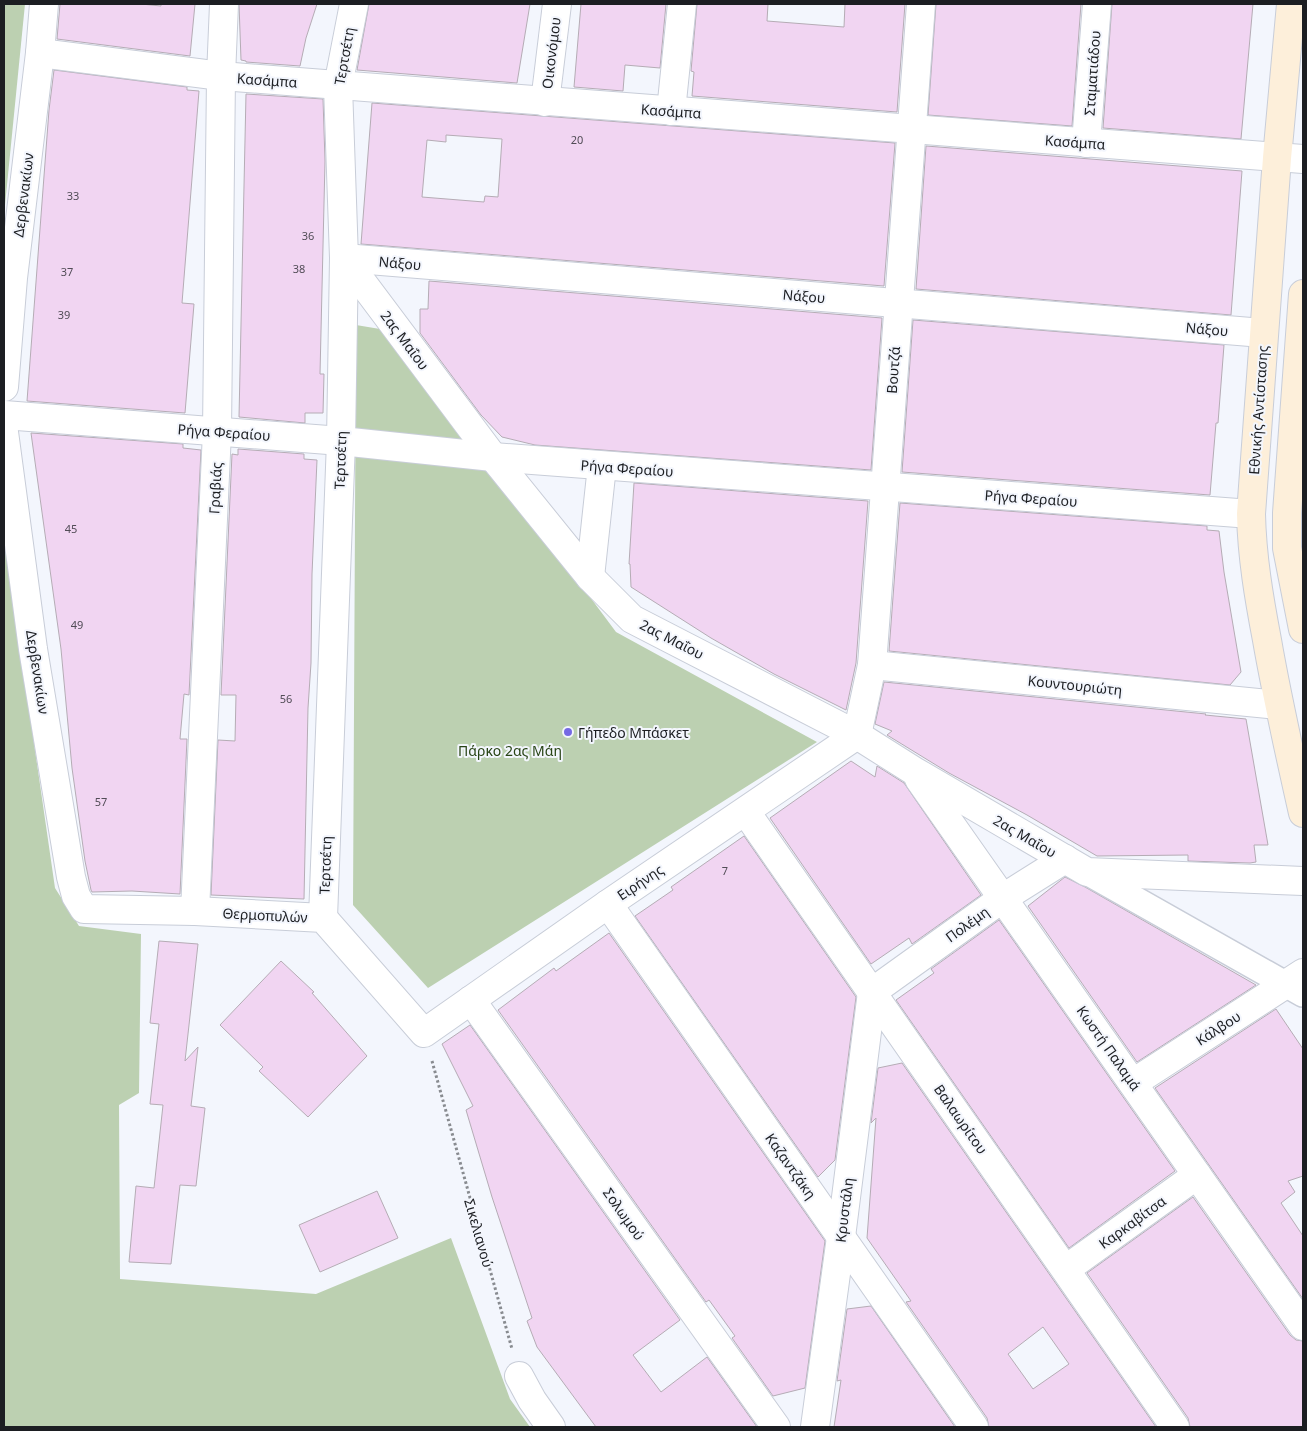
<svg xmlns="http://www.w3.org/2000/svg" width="1307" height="1431" font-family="'Noto Sans',sans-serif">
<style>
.green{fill:#bcd0b1}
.building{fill:#f1d5f2;stroke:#b5acb5;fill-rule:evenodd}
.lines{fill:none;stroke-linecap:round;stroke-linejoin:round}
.pedestrian-casing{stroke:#c8cdd8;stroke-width:28}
.minor-casing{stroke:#c8cdd8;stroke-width:30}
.secondary-casing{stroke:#c8cdd8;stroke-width:30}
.path{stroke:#888b90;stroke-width:3;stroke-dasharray:2.5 2.5;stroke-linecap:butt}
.pedestrian{stroke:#fff;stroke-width:25}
.minor{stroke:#fff;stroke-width:28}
.secondary{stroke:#fdefda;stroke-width:28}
.poi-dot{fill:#7569e4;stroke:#f3f6fd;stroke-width:2}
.labels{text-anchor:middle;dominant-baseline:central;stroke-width:4;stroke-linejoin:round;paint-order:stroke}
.number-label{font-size:11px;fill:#514c56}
.street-label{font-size:14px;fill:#1c1e22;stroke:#f3f6fd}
.poi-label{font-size:14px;fill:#1c1e22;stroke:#f3f6fd;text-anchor:start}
.park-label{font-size:14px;fill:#284415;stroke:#f3f6fd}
</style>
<rect width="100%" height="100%" fill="#f3f6fd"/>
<g class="green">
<polygon points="4,4 25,4 4,215"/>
<polygon points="356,325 392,331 616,632 817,742 428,988 353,905"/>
<polygon points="4,536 55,888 79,926 141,934 139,1093 119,1105 120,1279 316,1294 451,1238 510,1399 530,1427 4,1427"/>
</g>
<g class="building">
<polygon points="60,4 141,4 161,6 161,4 195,4 190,56 57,39"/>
<polygon points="239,4 317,4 306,38 300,66 246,62 246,61 241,60"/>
<polygon points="369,4 530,4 517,83 357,70"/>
<polygon points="581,4 666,4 660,68 625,65 623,91 574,87"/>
<polygon points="697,4 768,4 767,21 844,27 845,4 905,4 897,112 692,96 694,72 691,71"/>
<polygon points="936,4 1081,4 1072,126 928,115"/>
<polygon points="1112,4 1253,4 1241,139 1103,128"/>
<polygon points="54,70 187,87 187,90 199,91 182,303 194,304 185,413 27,401 49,110"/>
<polygon points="246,94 323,99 325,161 320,374 324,374 323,413 305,413 305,423 239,417"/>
<path d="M372,103L895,143L884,286L361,244ZM446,135L502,139L498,197L485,196L484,202L422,197L427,140L446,142Z"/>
<polygon points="926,146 1242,171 1231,315 916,289"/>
<polygon points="429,281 882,318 871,470 535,445 502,437 481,415 420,333 420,309 428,309"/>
<polygon points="913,320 1224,345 1218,423 1216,423 1210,495 902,472"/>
<polygon points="31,433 183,444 183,448 201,450 189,695 184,694 180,739 187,739 180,894 132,891 92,892 91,890 85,861 72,768 61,649"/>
<polygon points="238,449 304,454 304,459 317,460 312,574 311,663 308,708 304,899 211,895 218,740 235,741 236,695 221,695 232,454 238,455"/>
<polygon points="634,483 868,501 856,663 846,710 774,674 711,638 631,587 630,564 629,564"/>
<polygon points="900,503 1207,526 1207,530 1219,531 1224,572 1241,672 1230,685 889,651"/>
<polygon points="884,682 1206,714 1205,715 1246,719 1268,845 1254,845 1256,862 1250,863 1188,861 1188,855 1097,856 1027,815 949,773 887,735 892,731 875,724"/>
<polygon points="851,761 875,777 877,766 904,783 981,895 912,944 909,938 871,964 770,818"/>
<polygon points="744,836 856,997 835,1160 818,1177 635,916 673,890 671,887"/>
<polygon points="1065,877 1085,887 1256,985 1137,1062 1028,906"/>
<polygon points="999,920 1175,1171 1069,1248 896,1000 934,973 931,969"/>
<polygon points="609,933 825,1241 805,1388 773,1396 732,1338 735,1336 709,1300 706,1302 498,1010 554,968 556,971"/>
<polygon points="159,941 198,944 185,1061 198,1047 191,1106 205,1108 196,1186 180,1185 171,1264 129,1262 136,1186 154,1188 163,1105 150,1104 159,1024 150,1023"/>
<polygon points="281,961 314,992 312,993 367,1056 308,1117 259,1071 263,1067 220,1025"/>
<polygon points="1276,1009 1303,1049 1303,1176 1288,1181 1295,1192 1281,1203 1303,1236 1303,1299 1155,1088"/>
<polygon points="470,1025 680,1320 633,1355 661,1392 707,1357 757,1427 596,1427 537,1347 527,1321 532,1318 492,1197 466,1110 473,1106 442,1044"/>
<path d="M902,1063L1156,1427H989L987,1418L906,1302L911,1301L867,1238L876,1118L871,1123L878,1068ZM1043,1327L1069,1364L1033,1389L1008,1354Z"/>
<polygon points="377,1191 398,1238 320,1272 299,1225"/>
<polygon points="1193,1197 1290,1335 1296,1340 1303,1341 1303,1427 1190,1427 1188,1418 1087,1273"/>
<polygon points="871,1306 955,1427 834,1427 841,1380 837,1381 847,1309"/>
</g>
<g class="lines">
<g class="pedestrian-casing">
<polyline id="pedestrian" points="1087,872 1303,994"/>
</g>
<g class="minor-casing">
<g id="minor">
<polyline points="40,53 221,76 1303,159"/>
<polyline points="545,102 557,4"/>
<polyline points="671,111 682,4"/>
<polyline points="1086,143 1097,4"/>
<polyline points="344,258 493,457 590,577 632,619 857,735 914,771 1087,872 1303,881"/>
<polyline points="344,258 1263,333"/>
<polyline points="4,387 13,278 40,53 44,4"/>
<polyline points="4,415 341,441 493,457 1251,514"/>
<polyline points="4,432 33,649 71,877 76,896 84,909 195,911 323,918 424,1033 608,904 857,735 872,665 921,4"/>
<polyline points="590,577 602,466"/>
<polyline points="872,665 1279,705"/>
<polyline points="919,779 1303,1326"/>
<polyline points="746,812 1175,1427"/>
<polyline points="608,904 974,1427"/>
<polyline points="195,911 217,432 221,76 224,4"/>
<polyline points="323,918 341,441 344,258 338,86 354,4"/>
<polyline points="471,1000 776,1427"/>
<polyline points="1133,1083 1303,973"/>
<polyline points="1066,1269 1197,1175"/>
<polyline points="519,1376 532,1400 551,1427"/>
<polyline points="815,1427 841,1237 872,992 1003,898 1065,859"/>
</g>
</g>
<g class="secondary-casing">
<g id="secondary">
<path d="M1291,4L1277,158L1251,514C1252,557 1259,598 1267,640C1277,698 1290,755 1303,813"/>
<polyline points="1303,294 1287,513 1287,548 1303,629"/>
</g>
</g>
<polyline class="path" points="432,1061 512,1349"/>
<use href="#pedestrian" class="pedestrian"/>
<use href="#minor" class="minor"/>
<use href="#secondary" class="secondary"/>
</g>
<circle class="poi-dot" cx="568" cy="732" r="5"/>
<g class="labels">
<g class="number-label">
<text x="577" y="139">20</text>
<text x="73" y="195">33</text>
<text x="308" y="235">36</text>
<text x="299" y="268">38</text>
<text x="67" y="271">37</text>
<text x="64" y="314">39</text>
<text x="71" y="528">45</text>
<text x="77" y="624">49</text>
<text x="286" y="698">56</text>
<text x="101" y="801">57</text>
<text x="725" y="870">7</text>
</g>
<g class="street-label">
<text transform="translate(551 53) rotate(-83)">Οικονόμου</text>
<text transform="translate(344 56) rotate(-80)">Τερτσέτη</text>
<text transform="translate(1092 73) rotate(-86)">Σταματιάδου</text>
<text transform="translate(267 80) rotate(4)">Κασάμπα</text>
<text transform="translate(671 111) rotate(4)">Κασάμπα</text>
<text transform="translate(1075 142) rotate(4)">Κασάμπα</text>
<text transform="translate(23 195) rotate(-83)">Δερβενακίων</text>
<text transform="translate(400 263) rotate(5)">Νάξου</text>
<text transform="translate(804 296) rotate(5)">Νάξου</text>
<text transform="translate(1207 329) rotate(5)">Νάξου</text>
<text transform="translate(405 340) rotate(53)">2ας Μαΐου</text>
<text transform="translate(893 370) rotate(-86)">Βουτζά</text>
<text transform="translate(1258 410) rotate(-86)">Εθνικής Αντίστασης</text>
<text transform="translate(224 432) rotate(4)">Ρήγα Φεραίου</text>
<text transform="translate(340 460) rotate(-88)">Τερτσέτη</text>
<text transform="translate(627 468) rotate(4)">Ρήγα Φεραίου</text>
<text transform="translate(215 488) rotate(-87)">Γραβιάς</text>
<text transform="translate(1031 498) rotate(4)">Ρήγα Φεραίου</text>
<text transform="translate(672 639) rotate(27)">2ας Μαΐου</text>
<text transform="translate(38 672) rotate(81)">Δερβενακίων</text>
<text transform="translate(1075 685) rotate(6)">Κουντουριώτη</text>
<text transform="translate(1025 836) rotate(30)">2ας Μαΐου</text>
<text transform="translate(325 865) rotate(-88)">Τερτσέτη</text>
<text transform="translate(640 882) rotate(-34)">Ειρήνης</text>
<text transform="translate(265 915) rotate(3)">Θερμοπυλών</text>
<text transform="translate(967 924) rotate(-36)">Πολέμη</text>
<text transform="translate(1218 1028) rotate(-33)">Κάλβου</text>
<text transform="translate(1109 1048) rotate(55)">Κωστή Παλαμά</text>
<text transform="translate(961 1119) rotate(55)">Βαλαωρίτου</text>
<text transform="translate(791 1166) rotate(55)">Καζαντζάκη</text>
<text transform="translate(844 1210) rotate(-83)">Κρυστάλη</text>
<text transform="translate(624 1214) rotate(55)">Σολωμού</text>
<text transform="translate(1132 1222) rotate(-36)">Καρκαβίτσα</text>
<text transform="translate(479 1233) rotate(74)">Σικελιανού</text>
</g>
<g class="poi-label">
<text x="578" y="732">Γήπεδο Μπάσκετ</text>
</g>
<g class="park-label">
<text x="510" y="750">Πάρκο 2ας Μάη</text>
</g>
</g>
<rect width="1307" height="1431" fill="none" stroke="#1c1e22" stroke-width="10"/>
</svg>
